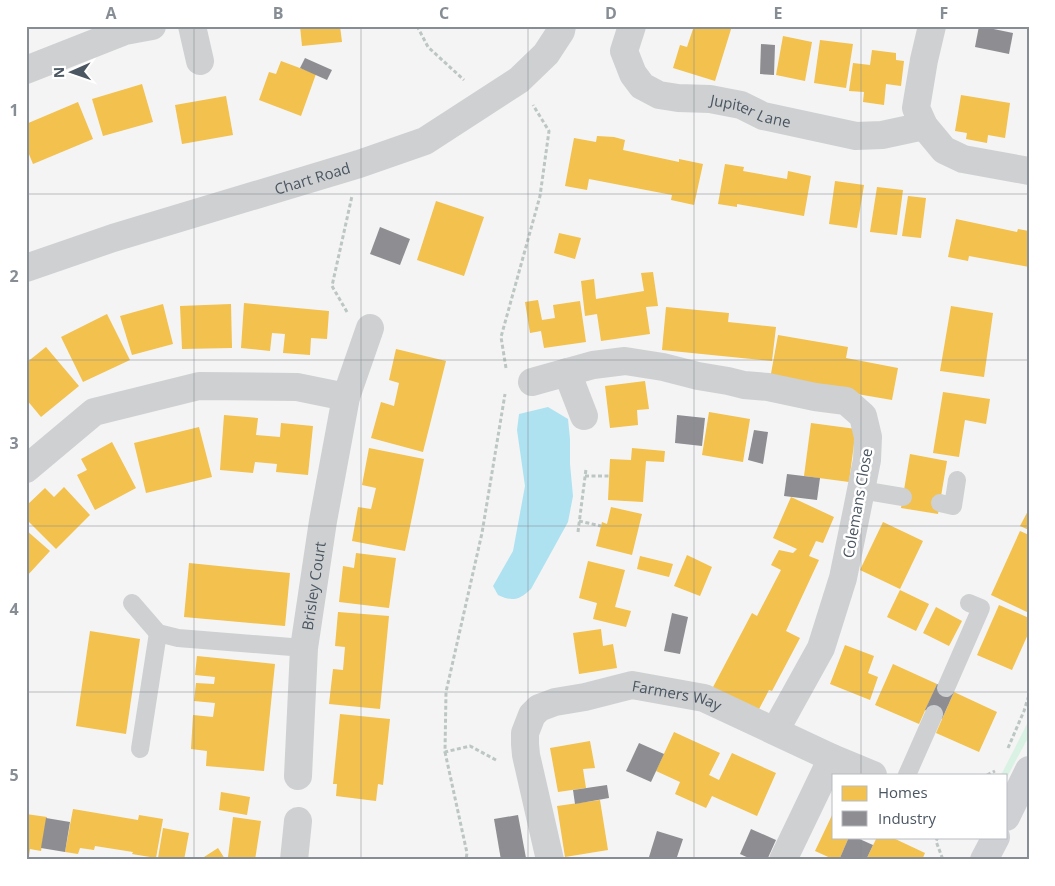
<svg xmlns="http://www.w3.org/2000/svg" width="1055" height="886" font-family="'Open Sans',sans-serif">
<style>
.green{fill:#d9f2e3}
.water{fill:#aee2f0}
.homes{fill:#f2c14e}
.industry{fill:#8d8d92}
.lines{fill:none;stroke-linecap:round;stroke-linejoin:round}
.path{stroke:#bcc7c4;stroke-width:3;stroke-dasharray:4 2.5;stroke-linecap:butt}
.lane{stroke:#ced0d2;stroke-width:18}
.street{stroke:#ced0d2;stroke-width:28}
.secondary{stroke:#ced0d4;stroke-width:28}
.grid{fill:none;stroke:#868d94;stroke-width:1;stroke-opacity:0.55}
.labels{text-anchor:middle;dominant-baseline:central;stroke-width:5;stroke-linejoin:round;paint-order:stroke}
.street-label{font-size:15px;fill:#4a5661;stroke:#fff}
.neatline{fill:none;stroke:#868d94;stroke-width:2}
.grid-label{font-size:16px;text-anchor:middle;font-weight:bold;fill:#868d94}
</style>
<rect width="100%" height="100%" fill="#f4f4f4"/>
<polygon class="green" points="1028,722 1029,736 1006,779 1006,775 1001,775"/>
<path class="water" d="M548,407L568,419L570,439V464L573,496L568,522L531,589C519,600 513,602 498,595L493,586L513,551L525,486L517,430L519,414Z"/>
<g class="homes">
<polygon points="300,26 340,26 342,42 302,46"/>
<polygon points="694,26 732,26 715,81 673,68 680,45 687,47"/>
<polygon points="783,36 812,42 805,81 776,75"/>
<polygon points="820,40 853,44 846,88 814,83"/>
<polygon points="872,50 896,53 896,60 904,61 901,86 886,84 884,105 863,102 864,92 849,91 853,63 870,65"/>
<polygon points="281,61 316,74 301,116 259,100 269,72 276,74"/>
<polygon points="142,84 153,122 103,136 92,99"/>
<polygon points="961,95 1010,103 1005,138 988,135 987,143 966,139 967,133 955,131"/>
<polygon points="226,96 233,135 182,144 175,105"/>
<polygon points="78,102 93,139 33,164 26,147 26,124"/>
<polygon points="597,136 614,137 625,140 623,150 679,162 679,159 703,164 694,205 671,200 672,195 589,179 587,190 565,186 574,138 596,142"/>
<polygon points="725,164 744,167 743,171 787,179 788,171 811,176 804,216 737,204 737,207 718,204"/>
<polygon points="835,181 864,185 857,228 829,224"/>
<polygon points="877,187 903,190 897,235 870,232"/>
<polygon points="908,196 926,198 921,238 902,236"/>
<polygon points="436,201 484,217 464,276 417,260"/>
<polygon points="956,219 1017,232 1018,229 1029,231 1029,267 969,256 968,261 948,257"/>
<polygon points="559,233 581,238 575,259 554,253"/>
<polygon points="653,272 658,306 646,307 650,334 601,341 597,314 585,316 581,281 594,279 596,299 644,291 641,273"/>
<polygon points="538,300 542,320 555,318 553,305 580,301 586,342 544,348 541,331 530,333 525,302"/>
<polygon points="244,303 329,311 327,339 311,338 310,355 283,353 285,334 272,333 270,351 241,348"/>
<polygon points="163,304 173,344 132,355 120,316"/>
<polygon points="231,304 232,348 182,349 180,306"/>
<polygon points="951,306 993,313 984,377 940,371"/>
<polygon points="666,307 729,313 728,322 776,327 772,361 662,350"/>
<polygon points="107,314 130,360 83,382 61,337"/>
<polygon points="778,335 848,347 846,358 898,368 892,400 770,379"/>
<polygon points="46,347 79,386 41,417 26,399 26,363"/>
<polygon points="396,349 446,361 423,452 371,438 381,402 394,406 399,383 389,380"/>
<polygon points="645,381 649,409 637,410 638,425 610,428 605,386"/>
<polygon points="943,392 990,399 986,424 965,420 959,457 933,453"/>
<polygon points="709,412 750,419 743,462 702,455"/>
<polygon points="224,415 258,418 256,435 280,437 281,423 313,426 308,475 276,472 277,464 255,462 253,473 220,470"/>
<polygon points="811,423 856,429 849,482 804,476"/>
<polygon points="199,427 212,477 146,493 134,443"/>
<polygon points="112,442 136,488 95,510 77,475 87,470 81,459"/>
<polygon points="369,448 424,459 405,551 352,541 358,507 371,509 376,488 362,485"/>
<polygon points="632,448 665,451 664,462 646,461 643,502 608,500 610,459 631,460"/>
<polygon points="910,454 947,461 938,514 901,508"/>
<polygon points="64,487 90,515 56,549 26,519 26,506 45,488 54,497"/>
<polygon points="791,497 834,517 823,543 816,541 809,556 819,560 786,631 800,638 772,691 769,690 757,713 712,689 752,613 757,616 781,570 771,565 779,550 793,553 797,549 773,538"/>
<polygon points="611,507 642,514 632,555 596,546 602,522 607,524"/>
<polygon points="1029,509 1029,530 1020,526"/>
<polygon points="883,522 923,541 900,589 860,570"/>
<polygon points="26,530 50,551 26,577"/>
<polygon points="1020,531 1029,535 1029,613 991,595"/>
<polygon points="356,553 396,558 389,608 339,602 343,566 354,568"/>
<polygon points="687,555 712,567 700,596 674,586"/>
<polygon points="640,556 673,564 669,577 637,569"/>
<polygon points="588,561 625,570 615,607 631,611 626,627 593,619 597,603 579,598"/>
<polygon points="189,563 290,573 285,626 184,617"/>
<polygon points="900,590 929,604 916,631 887,617"/>
<polygon points="999,605 1029,618 1029,632 1012,670 977,655"/>
<polygon points="936,607 962,621 949,646 923,633"/>
<polygon points="338,612 389,616 380,709 329,704 333,669 343,670 345,647 335,646"/>
<polygon points="601,629 603,646 613,644 617,668 579,674 573,633"/>
<polygon points="90,631 140,639 126,734 76,726"/>
<polygon points="845,645 874,656 868,673 878,677 870,700 830,684"/>
<polygon points="197,656 275,664 264,771 206,766 207,751 191,749 193,715 213,717 215,703 194,701 196,683 214,684 215,677 195,675"/>
<polygon points="893,664 937,684 919,724 875,705"/>
<polygon points="954,692 997,712 979,752 936,733"/>
<polygon points="340,714 390,719 383,785 378,784 376,801 336,796 337,784 333,784"/>
<polygon points="674,732 720,753 709,775 719,780 732,753 776,773 757,816 712,796 706,808 675,794 680,782 656,771"/>
<polygon points="590,741 595,768 583,769 586,788 558,792 550,748"/>
<polygon points="221,792 250,797 247,815 219,810"/>
<polygon points="600,800 608,850 565,857 557,806"/>
<polygon points="73,809 138,820 139,815 163,819 156,858 132,854 133,852 95,846 94,850 80,848 78,854 65,852"/>
<polygon points="834,811 834,837 849,837 839,860 835,860 815,851"/>
<polygon points="26,814 47,817 41,851 30,849 29,856 26,856"/>
<polygon points="233,817 261,821 255,860 205,860 204,857 218,848 225,859 228,857"/>
<polygon points="163,828 189,833 184,860 169,860 158,858"/>
<polygon points="877,837 891,837 925,853 922,860 866,860"/>
</g>
<g class="industry">
<polygon points="979,26 1013,33 1009,54 975,47"/>
<polygon points="761,44 775,45 774,75 760,74"/>
<polygon points="305,58 332,70 327,80 300,68"/>
<polygon points="380,227 410,239 400,265 370,254"/>
<polygon points="677,415 705,418 702,446 675,443"/>
<polygon points="754,430 768,432 763,464 748,460"/>
<polygon points="787,474 820,478 817,500 784,496"/>
<polygon points="672,613 688,617 680,654 664,651"/>
<polygon points="937,684 954,692 942,719 925,710"/>
<polygon points="639,743 664,754 651,782 626,771"/>
<polygon points="607,785 609,798 575,804 573,790"/>
<polygon points="518,815 526,858 514,860 501,860 494,819"/>
<polygon points="46,818 70,822 65,852 41,848"/>
<polygon points="751,829 776,840 767,860 753,860 740,854"/>
<polygon points="657,831 683,839 676,860 656,860 649,857"/>
<polygon points="849,837 855,837 873,845 866,860 839,860"/>
</g>
<g class="lines">
<g class="path">
<polyline points="417,26 428,47 464,80"/>
<polyline points="347,312 332,286 352,196"/>
<polyline points="506,368 501,337 540,196 549,131 533,105"/>
<polyline points="585,476 609,476"/>
<polyline points="579,521 601,526"/>
<polyline points="578,532 586,469"/>
<polyline points="1008,748 1024,711 1029,695"/>
<polyline points="445,752 467,853 466,860"/>
<polyline points="496,760 470,746 445,752 446,692 482,533 505,394"/>
<polyline points="987,775 995,771"/>
<polyline points="938,837 936,841 943,860"/>
</g>
<g class="lane">
<polyline points="861,490 903,497"/>
<polyline points="940,503 953,506 957,480"/>
<polyline points="132,603 158,633 178,638 304,648"/>
<polyline points="946,688 981,608 969,603"/>
<polyline points="140,749 158,633"/>
<polyline points="907,775 934,714"/>
</g>
<g class="street">
<polyline points="192,26 200,61"/>
<path id="s1" d="M632,26L624,51L633,74L642,86L659,95L678,98L710,99L741,105L763,116L856,136L882,135L924,126"/>
<polyline points="932,26 924,60 916,108 924,126 944,150 963,159 1029,171"/>
<polyline points="26,70 125,31 152,26"/>
<path id="s2" d="M26,268L113,238L359,164L425,141L519,80L546,54L561,31L562,26"/>
<polyline points="567,372 584,416"/>
<polyline points="532,382 593,365 625,361 663,367 698,376 728,381 744,385 768,387 815,397 846,401 863,416 868,437 867,460 857,510 843,578 821,648 775,731"/>
<polyline points="26,469 94,412 199,386 297,387 346,397"/>
<path id="s3" d="M298,776L304,648L323,521L346,397L370,328"/>
<polyline points="294,860 298,821"/>
<path id="s4" d="M550,860L526,755L525,744V733L532,715L539,708L555,702L585,697L632,685L704,698L832,758L873,775"/>
<polyline points="783,860 832,758"/>
</g>
<g class="secondary">
<polyline points="1006,817 1029,770"/>
<polyline points="984,860 996,837"/>
</g>
</g>
<path class="grid" d="M194,26V860M361,26V860M528,26V860M694,26V860M861,26V775M26,194H1029M26,360H1029M26,526H1029M26,692H1029M861,837V860"/>
<g class="labels">
<g class="street-label">
<text stroke="none"><textPath href="#s1" startOffset="179">Jupiter Lane</textPath></text>
<text stroke="none"><textPath href="#s2" startOffset="300">Chart Road</textPath></text>
<text transform="translate(857 503) rotate(-80)">Colemans Close</text>
<text stroke="none"><textPath href="#s3" startOffset="191">Brisley Court</textPath></text>
<text stroke="none"><textPath href="#s4" startOffset="301">Farmers Way</textPath></text>
</g>
</g>
<rect width="1055" height="886" fill="none" stroke="#ffffff" stroke-width="55"/>
<rect x="832" y="774" width="175" height="65" fill="#ffffff" stroke="#b7bbc0"/>
<rect x="842" y="786" width="25" height="15" fill="#f2c14e" stroke="#b7bbc0"/>
<text x="878" y="798" font-size="15" fill="#4a5661">Homes</text>
<rect x="842" y="811" width="25" height="15" fill="#8d8d92" stroke="#b7bbc0"/>
<text x="878" y="824" font-size="15" fill="#4a5661">Industry</text>
<g transform="translate(72 72) rotate(268)" stroke="#ffffff" stroke-width="4" paint-order="stroke">
<path d="M0-4L9 19L0 12L-9 19Z" fill="#4a5661"/>
<text y="-8" font-size="14" font-weight="bold" text-anchor="middle" fill="#4a5661">N</text>
</g>
<rect x="28" y="28" width="1000" height="830" class="neatline"/>
<g class="grid-label">
<text x="111" y="19">A</text>
<text x="278" y="19">B</text>
<text x="444" y="19">C</text>
<text x="611" y="19">D</text>
<text x="778" y="19">E</text>
<text x="944" y="19">F</text>
<text x="14" y="116">1</text>
<text x="14" y="282">2</text>
<text x="14" y="449">3</text>
<text x="14" y="615">4</text>
<text x="14" y="781">5</text>
</g>
</svg>
